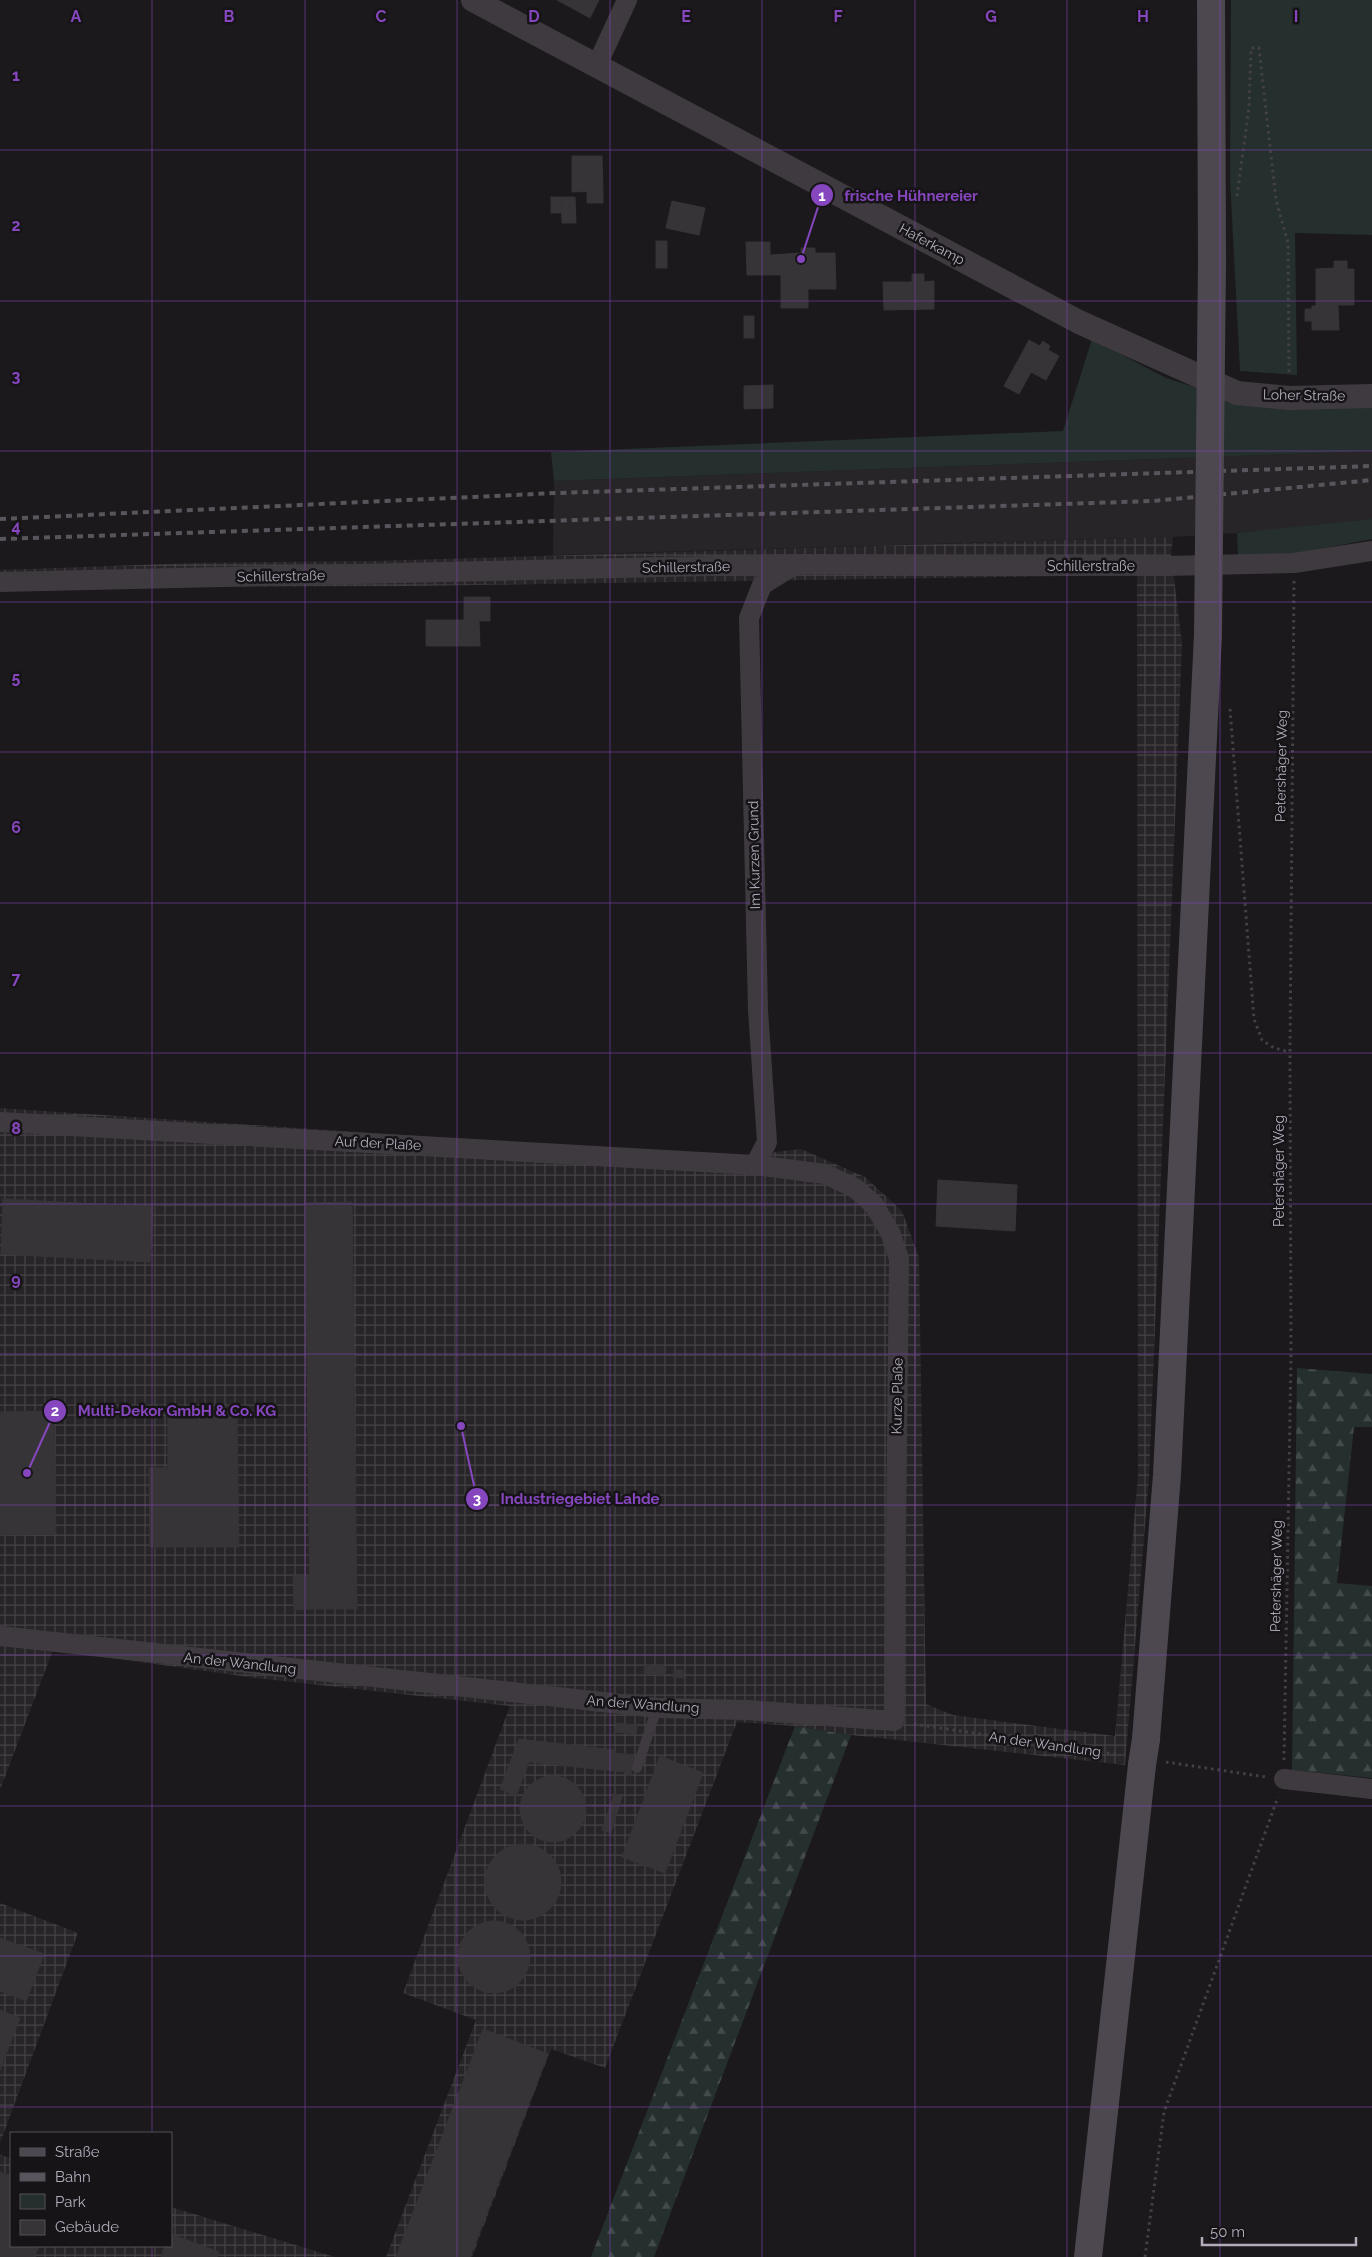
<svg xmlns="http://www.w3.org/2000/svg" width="1372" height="2257" font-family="Raleway,sans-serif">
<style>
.built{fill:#282528}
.industrial{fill:url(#industrial-grid)}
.green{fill:#252f2e}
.forest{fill:url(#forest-firs)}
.building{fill:#373437;stroke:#373337}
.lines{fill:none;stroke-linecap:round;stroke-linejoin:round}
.path{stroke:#444047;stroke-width:3;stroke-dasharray:2.5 4;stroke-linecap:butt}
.service{stroke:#3f3a40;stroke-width:10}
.minor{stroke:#3f3a40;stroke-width:20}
.tertiary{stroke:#3f3a40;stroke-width:24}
.secondary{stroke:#4d4850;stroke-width:28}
.rail{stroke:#5a555d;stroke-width:4;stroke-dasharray:6 5;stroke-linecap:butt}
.secondary-bridge{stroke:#4d4850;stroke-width:28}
.grid{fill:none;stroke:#8646be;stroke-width:1;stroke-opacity:0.55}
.labels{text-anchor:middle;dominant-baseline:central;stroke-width:5;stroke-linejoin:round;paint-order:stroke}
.street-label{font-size:14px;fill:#b4acbb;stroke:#161417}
.grid-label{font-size:16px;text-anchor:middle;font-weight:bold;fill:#8646be;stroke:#161417;stroke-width:5;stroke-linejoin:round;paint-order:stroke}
.leader{fill:none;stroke:#8646be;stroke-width:2}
.callout-dot{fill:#8646be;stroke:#161417;stroke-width:2}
.mark-label{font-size:15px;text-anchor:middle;font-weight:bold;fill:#fff}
.callout-label{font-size:15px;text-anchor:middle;font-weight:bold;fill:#8646be;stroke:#161417;stroke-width:5;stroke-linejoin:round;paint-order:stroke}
</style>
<defs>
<pattern id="industrial-grid" width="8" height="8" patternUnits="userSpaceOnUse" patternTransform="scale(1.25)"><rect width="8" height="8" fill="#282528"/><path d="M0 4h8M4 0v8" fill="none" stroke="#454245"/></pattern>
<pattern id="forest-firs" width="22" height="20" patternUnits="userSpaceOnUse" patternTransform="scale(1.25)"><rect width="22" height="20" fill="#252f2e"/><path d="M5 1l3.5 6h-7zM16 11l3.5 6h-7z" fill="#424a4a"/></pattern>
</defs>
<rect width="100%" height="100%" fill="#1b191b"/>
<polygon class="built" points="1372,451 1372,519 1251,532 1173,537 553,555 554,481"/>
<g class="industrial">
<polygon points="1173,537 1171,555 1182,643 1149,1478 1125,1765 851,1735 795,1726 737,1722 605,2068 551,2049 472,2257 386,2257 476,2020 403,1993 510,1706 256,1678 53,1650 0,1790 0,1108 730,1157 801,1149 865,1177 902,1211 919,1257 926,1704 953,1715 1115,1736 1138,1476 1137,575 408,586 0,588 0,570 195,563 373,561"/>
<polygon points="0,1903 78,1933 0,2143"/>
<polygon points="0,2155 11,2158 11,2246 171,2246 171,2207 335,2257 0,2257"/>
</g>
<g class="green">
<polygon points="1231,0 1372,0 1372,235 1295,233 1297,375 1240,371 1230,179"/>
<polygon points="1092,339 1166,378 1244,403 1372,402 1372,451 554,481 551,452 1063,431"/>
<polygon points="1372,519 1372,539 1294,554 1238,557 1237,533"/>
</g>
<g class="forest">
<polygon points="1297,1368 1372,1374 1372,1427 1354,1427 1337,1583 1372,1586 1372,1778 1292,1770"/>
<polygon points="795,1726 851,1735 654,2257 591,2257"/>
</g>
<g class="building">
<polygon points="557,0 599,0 590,18"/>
<polygon points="572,156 602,156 603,191 572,192"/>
<polygon points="603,191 603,203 587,203 587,192"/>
<rect x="551" y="197" width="10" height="16"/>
<polygon points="561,197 575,197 576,223 562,223"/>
<polygon points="672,201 705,208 699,235 666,228"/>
<rect x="656" y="241" width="11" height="27"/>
<polygon points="746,242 770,242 770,275 747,275"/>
<polygon points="801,248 815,248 815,253 835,253 836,289 808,289 808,308 781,308 781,275 770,275 770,255 801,253"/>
<polygon points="1334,261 1347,261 1347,269 1354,269 1354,283 1337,284 1339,330 1312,330 1312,321 1305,321 1305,309 1312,309 1312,306 1316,306 1316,269 1334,268"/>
<polygon points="912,274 924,274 924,282 934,281 934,309 884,310 883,282 912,282"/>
<polygon points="1354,283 1354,305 1338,305 1337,284"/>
<rect x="744" y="316" width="10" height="22"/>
<polygon points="1029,340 1040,346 1043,341 1050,346 1048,350 1059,356 1046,380 1016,364"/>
<polygon points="1016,364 1031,372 1019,394 1004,386"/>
<polygon points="773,385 773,408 744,409 744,386"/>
<polygon points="464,597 490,597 490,621 479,621 480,646 426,646 426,620 464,620"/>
<polygon points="938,1180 1017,1185 1015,1231 936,1226"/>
<polygon points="3,1199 153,1207 150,1262 1,1254"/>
<polygon points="352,1202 357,1609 310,1609 305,1203"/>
<polygon points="54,1411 56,1534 0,1535 0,1412"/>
<polygon points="237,1411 239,1547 150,1547 149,1468 168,1468 168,1412"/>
<polygon points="293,1576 310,1576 310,1609 294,1610"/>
<polygon points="645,1665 665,1666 664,1675 644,1674"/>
<polygon points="674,1670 683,1670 683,1678 673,1677"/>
<polygon points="617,1723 637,1725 636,1734 616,1732"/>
<polygon points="519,1739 615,1750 615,1753 634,1755 631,1776 625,1775 625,1772 529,1762 516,1796 500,1789"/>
<polygon points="660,1756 703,1773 665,1873 622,1857"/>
<circle cx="553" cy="1809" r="33"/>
<polygon points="614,1794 622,1797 611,1833 602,1830"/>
<circle cx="523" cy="1882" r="38"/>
<circle cx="494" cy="1957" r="36"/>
<polygon points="0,1938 44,1954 26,2001 0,1991"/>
<polygon points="0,2010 20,2018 0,2070"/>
<polygon points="483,2029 548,2054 470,2257 396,2257"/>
<polygon points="0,2172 11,2176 11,2246 39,2246 34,2257 0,2257"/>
<polygon points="171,2234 219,2252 217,2257 161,2257 165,2246 171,2246"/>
</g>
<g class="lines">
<g class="path">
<polyline points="1237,196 1249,108 1251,48 1259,48 1276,200 1288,243 1289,376"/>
<polyline points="1230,709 1254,1019 1262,1040 1274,1048 1290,1052"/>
<polyline points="914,1724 1120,1755"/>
<polyline points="1284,1760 1291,1358 1290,1052 1294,581"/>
<polyline points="1166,1762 1266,1777"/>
<polyline points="1145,2257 1164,2112 1278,1797"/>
</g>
<polyline class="service" points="637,1768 657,1708"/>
<g class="minor">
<polyline points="597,65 627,0"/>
<polyline points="0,582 796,564 1165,566 1294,563 1372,551"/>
<polyline points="0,1122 755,1165 825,1174 855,1188 874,1205 890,1232 899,1259 894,1721 747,1710 657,1708 0,1636"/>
<polyline points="755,1165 767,1142 758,1010 749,618 762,585 796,564"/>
<polyline points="1284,1779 1372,1789"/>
</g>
<polyline class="tertiary" points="473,0 1079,322 1199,376 1237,393 1289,398 1372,396"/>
<g class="secondary">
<polyline points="1211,0 1212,263"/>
<polyline points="1146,1739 1167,1475 1208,635"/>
<polyline points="1088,2257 1142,1765"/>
</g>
<g class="rail">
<polyline points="0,519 557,493 1372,466"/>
<polyline points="0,539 1153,501 1372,480"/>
</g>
<g class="secondary-bridge">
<polyline points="1208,635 1212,263"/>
<polyline points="1142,1765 1146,1739"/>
</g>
</g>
<path class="grid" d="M152,0V2133M305,0V2257M457,0V2257M610,0V2257M762,0V2257M915,0V2257M1067,0V2257M1220,0V2257M0,150H1372M0,301H1372M0,451H1372M0,602H1372M0,752H1372M0,903H1372M0,1053H1372M0,1204H1372M0,1354H1372M0,1505H1372M0,1655H1372M0,1806H1372M0,1956H1372M0,2107H1372M152,2246V2257"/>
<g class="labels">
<g class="street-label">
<text transform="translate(932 244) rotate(28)">Haferkamp</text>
<text transform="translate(1304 395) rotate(1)">Loher Straße</text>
<text x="1091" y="566">Schillerstraße</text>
<text transform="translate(686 567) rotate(-1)">Schillerstraße</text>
<text transform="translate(281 576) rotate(-1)">Schillerstraße</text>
<text transform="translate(1281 766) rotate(-89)">Petershäger Weg</text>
<text transform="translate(754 855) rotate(-91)">Im Kurzen Grund</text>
<text transform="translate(378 1143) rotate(3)">Auf der Plaße</text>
<text transform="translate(1279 1171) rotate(-90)">Petershäger Weg</text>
<text transform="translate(897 1396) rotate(-89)">Kurze Plaße</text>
<text transform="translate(1276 1576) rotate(-89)">Petershäger Weg</text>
<text transform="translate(240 1663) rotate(6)">An der Wandlung</text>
<text transform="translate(643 1704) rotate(4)">An der Wandlung</text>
<text transform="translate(1045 1744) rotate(8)">An der Wandlung</text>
</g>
</g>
<g class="grid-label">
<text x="76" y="22">A</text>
<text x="229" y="22">B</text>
<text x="381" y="22">C</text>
<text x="534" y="22">D</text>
<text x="686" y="22">E</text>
<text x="838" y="22">F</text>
<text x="991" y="22">G</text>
<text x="1143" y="22">H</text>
<text x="1296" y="22">I</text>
<text x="16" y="81">1</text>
<text x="16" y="231">2</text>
<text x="16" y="382">3</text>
<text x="16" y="532">4</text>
<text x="16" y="683">5</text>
<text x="16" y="833">6</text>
<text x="16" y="984">7</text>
<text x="16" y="1134">8</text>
<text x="16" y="1285">9</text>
</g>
<path class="leader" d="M801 259L822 195M27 1473L55 1411M461 1426L477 1499"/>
<g class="callout-dot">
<circle cx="801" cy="259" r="5"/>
<circle cx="27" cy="1473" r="5"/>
<circle cx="461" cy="1426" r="5"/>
<circle cx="822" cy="195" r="12"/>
<circle cx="55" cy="1411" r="12"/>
<circle cx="477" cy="1499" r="12"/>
</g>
<g class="mark-label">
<text x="822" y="201">1</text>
<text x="55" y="1416">2</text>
<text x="477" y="1504">3</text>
</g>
<g class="callout-label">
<text x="911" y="201">frische Hühnereier</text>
<text x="177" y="1416">Multi-Dekor GmbH &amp; Co. KG</text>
<text x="580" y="1504">Industriegebiet Lahde</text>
</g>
<rect x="10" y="2132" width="162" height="115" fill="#161417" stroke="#555159"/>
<rect x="20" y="2148" width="25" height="8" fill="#4d4850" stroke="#555159"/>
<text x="55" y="2157" font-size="15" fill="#b4acbb">Straße</text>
<rect x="20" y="2173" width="25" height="8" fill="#5a555d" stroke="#555159"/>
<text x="55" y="2182" font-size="15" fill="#b4acbb">Bahn</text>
<rect x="20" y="2194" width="25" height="15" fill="#252f2e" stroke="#555159"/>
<text x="55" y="2207" font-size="15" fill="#b4acbb">Park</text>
<rect x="20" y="2220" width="25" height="15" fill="#373437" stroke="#555159"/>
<text x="55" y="2232" font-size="15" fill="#b4acbb">Gebäude</text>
<path d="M1202 2237v8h154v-8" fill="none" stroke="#b4acbb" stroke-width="2.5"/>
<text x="1210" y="2237" font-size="15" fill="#b4acbb" stroke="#161417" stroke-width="4" paint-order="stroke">50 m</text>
</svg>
